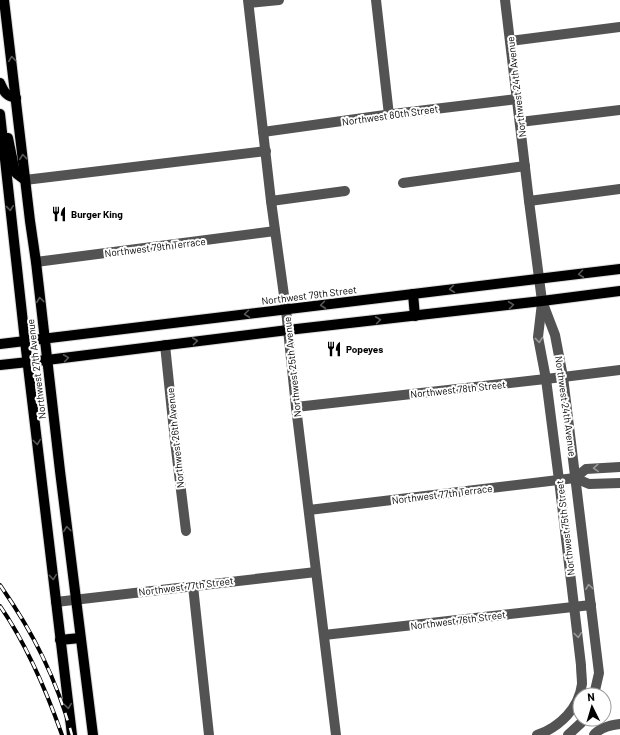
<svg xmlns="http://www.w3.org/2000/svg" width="620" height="735" font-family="Barlow,sans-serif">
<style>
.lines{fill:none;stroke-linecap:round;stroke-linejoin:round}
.major-casing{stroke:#dbdbdb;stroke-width:12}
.minor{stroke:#535353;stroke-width:10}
.major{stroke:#000;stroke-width:10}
.rail-casing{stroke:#000;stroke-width:4}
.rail{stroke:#fff;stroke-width:2.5;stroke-dasharray:8;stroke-linecap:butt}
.oneway{stroke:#595959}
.oneway2{stroke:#989898}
.labels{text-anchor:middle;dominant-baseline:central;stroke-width:4;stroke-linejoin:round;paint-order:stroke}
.street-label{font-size:10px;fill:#000;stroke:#fff}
.poi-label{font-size:10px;font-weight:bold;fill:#000;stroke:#fff;text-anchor:start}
</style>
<rect width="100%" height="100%" fill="#fff"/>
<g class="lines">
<g class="major-casing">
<g id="major">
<polyline points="4,0 30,221 36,262 60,471 93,735"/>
<path d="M0,83C4,92 6,96 16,98"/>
<polyline points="0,114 25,341 72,735"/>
<polyline points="8,138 15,172 17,174 25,180"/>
<polyline points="413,294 415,316"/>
<polyline points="0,344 620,269"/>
<polyline points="0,365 47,360 288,330 542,301 620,291"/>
<polyline points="60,640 80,638"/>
</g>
</g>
<g class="minor">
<polyline points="248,0 271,201 286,310 296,407 336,735"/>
<polyline points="376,0 389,115"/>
<polyline points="505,0 529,201 542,301 555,335 563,377 599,673 594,695"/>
<polyline points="249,3 279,0"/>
<polyline points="510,41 620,27"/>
<polyline points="520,122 620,110"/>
<polyline points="263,132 385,115 517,99"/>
<polyline points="25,180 266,151"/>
<polyline points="403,183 525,166"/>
<polyline points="271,201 345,191"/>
<polyline points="529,201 620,189"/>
<polyline points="36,262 275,231"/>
<polyline points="165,345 175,441 186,531"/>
<polyline points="296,407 563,377 620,370"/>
<polyline points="575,478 586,469 620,467"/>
<polyline points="309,510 575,478 589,484 620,483"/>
<polyline points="193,586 209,735"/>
<polyline points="56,602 316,572"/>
<polyline points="324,635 591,605"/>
<path d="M537,735C560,727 579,708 582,684C582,678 581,671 581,665L559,480L546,379L538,337L542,303"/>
<polyline points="568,735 581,723 583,719"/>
<path d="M594,735C599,728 612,725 620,724"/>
</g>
<use href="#major" class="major"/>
<g class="rail-casing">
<g id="rail">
<path d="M0,585C34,634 56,678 72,735"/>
<path d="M0,606C27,645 46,690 62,735"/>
</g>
</g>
<use href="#rail" class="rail"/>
</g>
<defs><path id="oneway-chevron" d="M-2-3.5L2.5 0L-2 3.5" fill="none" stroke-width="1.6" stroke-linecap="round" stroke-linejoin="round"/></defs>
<g class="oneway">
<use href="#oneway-chevron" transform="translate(12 59) rotate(-96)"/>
<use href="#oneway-chevron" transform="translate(23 157) rotate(-96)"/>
<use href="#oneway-chevron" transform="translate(10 208) rotate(84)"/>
<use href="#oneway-chevron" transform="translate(581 274) rotate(173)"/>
<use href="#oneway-chevron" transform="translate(452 289) rotate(173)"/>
<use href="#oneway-chevron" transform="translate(40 300) rotate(-97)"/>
<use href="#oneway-chevron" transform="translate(323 305) rotate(173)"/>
<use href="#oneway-chevron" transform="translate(511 305) rotate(-7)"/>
<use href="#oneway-chevron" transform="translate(247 314) rotate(173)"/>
<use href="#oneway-chevron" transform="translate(378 320) rotate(-7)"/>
<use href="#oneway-chevron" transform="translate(195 341) rotate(-7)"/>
<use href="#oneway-chevron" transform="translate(66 358) rotate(-7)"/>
<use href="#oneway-chevron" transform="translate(37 442) rotate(83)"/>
<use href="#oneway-chevron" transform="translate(67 529) rotate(-97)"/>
<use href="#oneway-chevron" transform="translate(53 577) rotate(84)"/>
<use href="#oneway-chevron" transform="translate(68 706) rotate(83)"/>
</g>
<g class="oneway2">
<use href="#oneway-chevron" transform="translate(539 340) rotate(84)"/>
<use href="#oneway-chevron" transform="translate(596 468) rotate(177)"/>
<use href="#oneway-chevron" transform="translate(589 587) rotate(-97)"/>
<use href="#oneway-chevron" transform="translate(578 635) rotate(83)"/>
</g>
<defs>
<g id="restaurant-bare" transform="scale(1.2)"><path d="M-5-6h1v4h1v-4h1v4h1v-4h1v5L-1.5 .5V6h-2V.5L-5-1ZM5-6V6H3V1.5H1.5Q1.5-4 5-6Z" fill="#000" stroke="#fff" stroke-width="2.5" paint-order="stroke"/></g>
</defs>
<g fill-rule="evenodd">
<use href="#restaurant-bare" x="59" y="214"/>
<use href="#restaurant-bare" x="334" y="349"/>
</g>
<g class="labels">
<g class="street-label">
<text transform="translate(516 87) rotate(-97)">Northwest 24th Avenue</text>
<text transform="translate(390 115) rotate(-8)">Northwest 80th Street</text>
<text transform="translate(155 247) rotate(-7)">Northwest 79th Terrace</text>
<text transform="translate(309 295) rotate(-7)">Northwest 79th Street</text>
<text transform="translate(292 367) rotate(-96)">Northwest 25th Avenue</text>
<text transform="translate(36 369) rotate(-97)">Northwest 27th Avenue</text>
<text transform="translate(458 389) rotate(-6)">Northwest 78th Street</text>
<text transform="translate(566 406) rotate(82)">Northwest 24th Avenue</text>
<text transform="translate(175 438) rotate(-96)">Northwest 26th Avenue</text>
<text transform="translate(442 494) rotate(-7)">Northwest 77th Terrace</text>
<text transform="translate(565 528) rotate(-97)">Northwest 75th Street</text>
<text transform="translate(186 586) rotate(-7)">Northwest 77th Street</text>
<text transform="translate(458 620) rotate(-7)">Northwest 76th Street</text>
</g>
<g class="poi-label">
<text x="71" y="214">Burger King</text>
<text x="346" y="349">Popeyes</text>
</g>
</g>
<g transform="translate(592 707) rotate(355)"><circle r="19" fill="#ffffff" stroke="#999999"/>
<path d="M0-3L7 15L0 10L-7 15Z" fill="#000000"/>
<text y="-6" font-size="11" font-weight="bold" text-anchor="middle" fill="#000000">N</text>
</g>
</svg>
